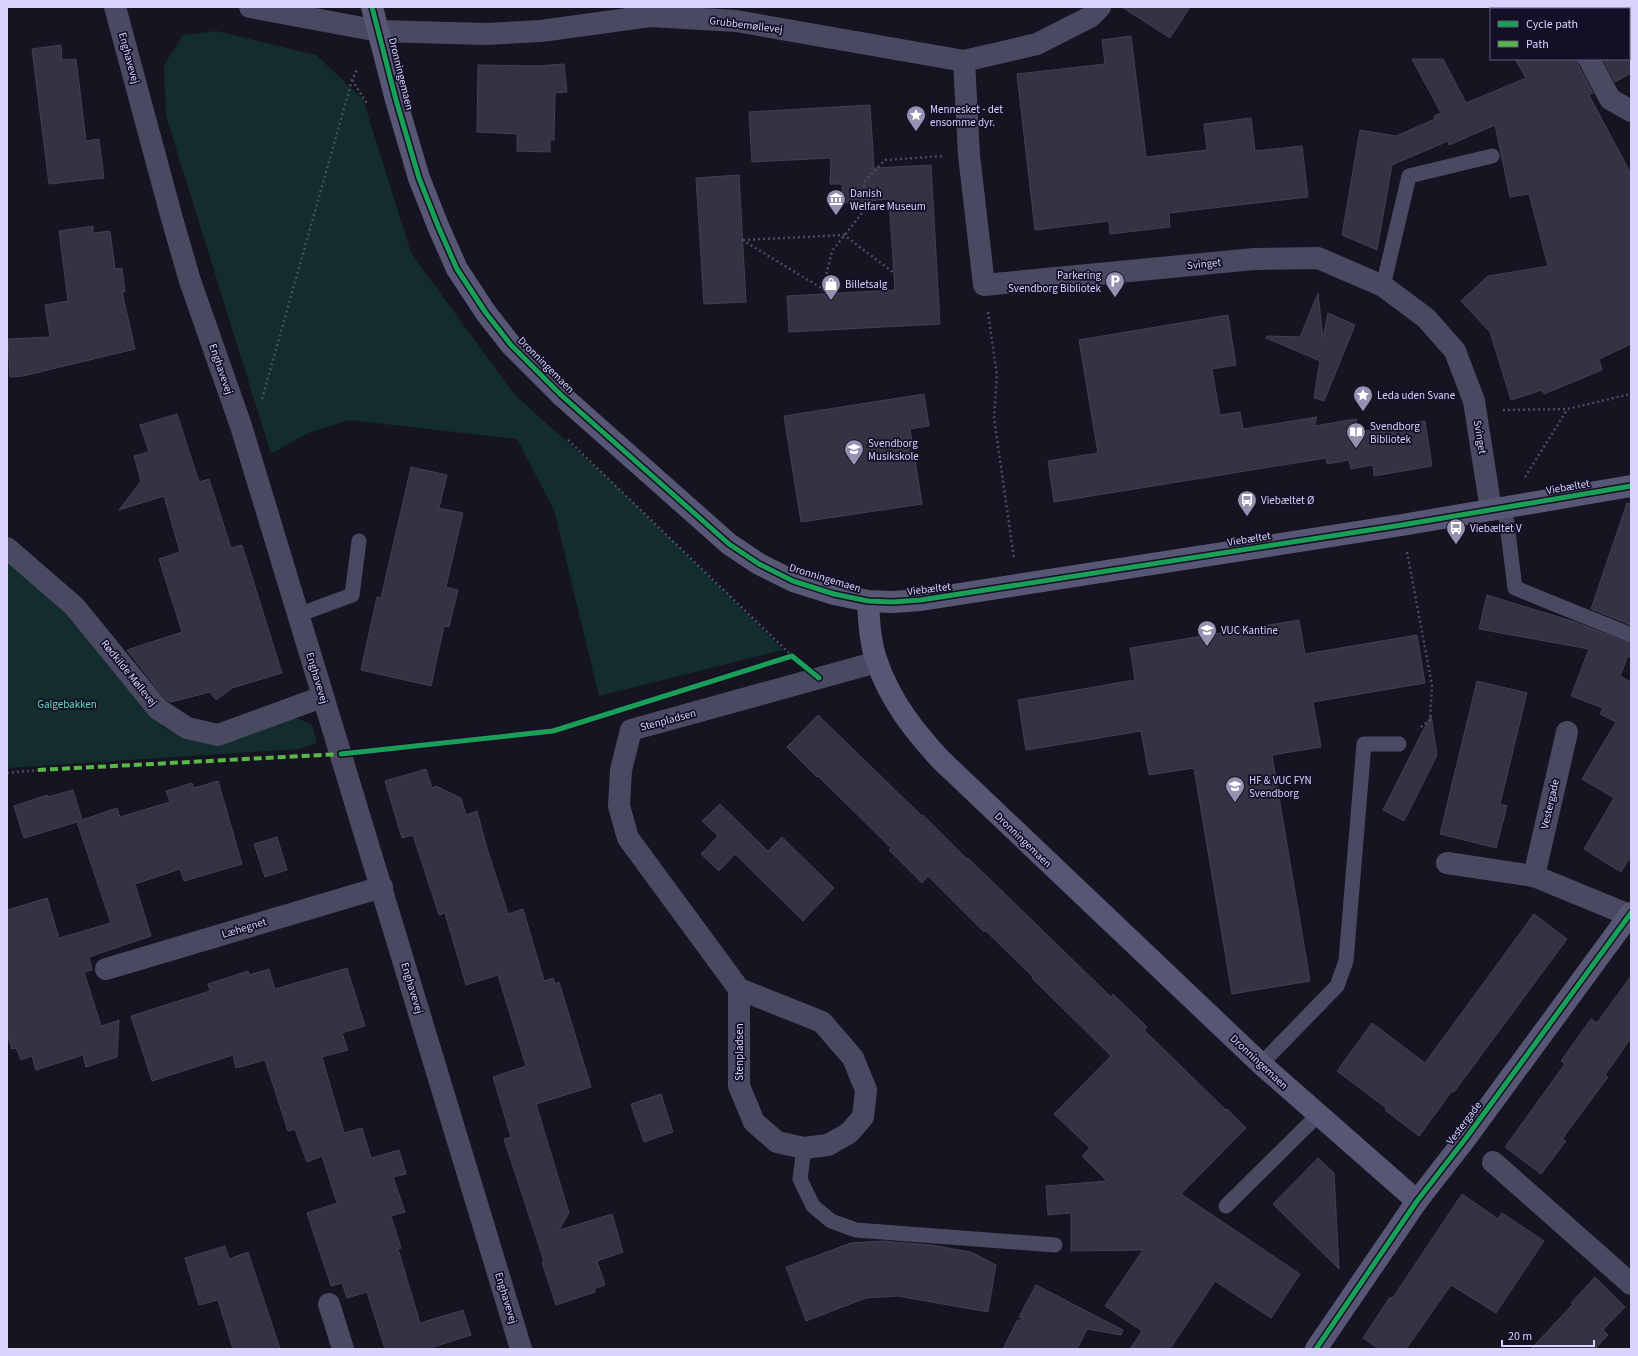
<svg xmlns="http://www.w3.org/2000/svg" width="1638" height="1356" font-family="'Source Sans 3',sans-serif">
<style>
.green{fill:#132c2d}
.building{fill:#343243;stroke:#433f54}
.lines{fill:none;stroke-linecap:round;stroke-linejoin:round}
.path{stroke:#44505f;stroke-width:2.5;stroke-dasharray:2 3;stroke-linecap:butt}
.lane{stroke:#4a4962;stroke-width:15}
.street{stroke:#4a4962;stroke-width:22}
.secondary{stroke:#575674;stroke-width:22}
.quiet{stroke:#58b947;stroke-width:4;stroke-dasharray:8 4;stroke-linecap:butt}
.cycleway-casing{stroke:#130f26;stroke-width:8}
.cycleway{stroke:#1a9f57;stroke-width:5}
.labels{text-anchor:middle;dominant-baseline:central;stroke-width:3.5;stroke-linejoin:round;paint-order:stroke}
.street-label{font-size:11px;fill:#d9d4ff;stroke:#130f26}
.poi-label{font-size:11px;fill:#d9d4ff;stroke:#130f26;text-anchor:start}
.park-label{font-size:11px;fill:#5fe0c0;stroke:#130f26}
</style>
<rect width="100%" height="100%" fill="#161421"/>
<g class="green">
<polygon points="217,31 316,55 363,99 411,253 515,395 616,486 783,650 599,696 554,510 517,439 349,420 308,433 271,454 166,116 164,65 183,35"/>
<polygon points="7,555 78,623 164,728 183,735 297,718 312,725 317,743 299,749 7,768"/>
</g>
<g class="building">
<polygon points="1122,7 1190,7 1170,38"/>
<polygon points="1131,36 1146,157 1207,150 1204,124 1251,118 1255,151 1302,146 1308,197 1169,213 1170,227 1110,234 1109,221 1035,230 1017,74 1105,64 1102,40"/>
<polygon points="61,45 62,60 76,59 86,141 99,139 104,178 49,184 32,49"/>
<polygon points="1412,59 1443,59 1466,103 1526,78 1515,59 1577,59 1578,65 1593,93 1589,95 1631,174 1631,344 1599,359 1602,370 1544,394 1542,390 1511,400 1490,332 1461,301 1488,276 1548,266 1529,194 1510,197 1495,125 1449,145 1448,141 1392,165 1377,250 1342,235 1360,130 1396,136 1435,119 1434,116 1441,113"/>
<polygon points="1603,59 1631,59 1631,73 1615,82"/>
<polygon points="564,64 567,92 555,93 554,140 550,140 550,152 517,151 517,134 477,132 478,65 539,66"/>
<polygon points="870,105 874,168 931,165 940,324 789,332 787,296 895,290 889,199 843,203 842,184 830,184 831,158 752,162 749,112"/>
<polygon points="739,175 746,302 704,304 696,178"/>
<polygon points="93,226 93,233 110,231 115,269 122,268 125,292 122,292 135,349 23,376 10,377 8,339 50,337 45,305 68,301 59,231"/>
<polygon points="1318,293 1323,338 1328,313 1355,325 1324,401 1314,398 1320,361 1266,338 1267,336 1300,337"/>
<polygon points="1228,315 1236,365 1212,369 1220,415 1240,412 1243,429 1317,417 1314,426 1356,419 1358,432 1425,421 1432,466 1374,476 1373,465 1351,469 1349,460 1327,464 1326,458 1054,502 1048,461 1098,453 1079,340"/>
<polygon points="924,394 929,426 910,429 922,504 801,522 784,416"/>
<polygon points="177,414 199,482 209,479 231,548 242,545 282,673 232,688 216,700 210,692 171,702 166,700 127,650 182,632 159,559 180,552 164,496 119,510 141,481 134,456 149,452 140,425"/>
<polygon points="411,467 447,475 439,508 463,513 446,587 458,590 449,627 444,626 431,686 361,670 377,597 381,598"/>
<polygon points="1627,503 1631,504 1631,625 1591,609"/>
<polygon points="1487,595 1575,622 1631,644 1631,657 1628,656 1620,676 1631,682 1631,856 1621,872 1584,849 1614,798 1582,779 1616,722 1600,714 1603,708 1571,696 1589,649 1479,629"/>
<polygon points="1299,620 1305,654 1417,635 1425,683 1313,702 1321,747 1272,755 1310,981 1232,994 1194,768 1149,775 1141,731 1026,750 1018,700 1135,680 1130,648"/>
<polygon points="1477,681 1527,693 1500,804 1507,806 1496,848 1440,834"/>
<polygon points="818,715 922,816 923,815 967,859 968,858 1111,997 1113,994 1147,1027 1144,1030 1226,1110 1227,1109 1246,1128 1181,1194 1300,1274 1271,1318 1215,1281 1170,1349 1130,1349 1142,1331 1105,1306 1143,1250 1071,1251 1071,1213 1048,1215 1046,1186 1107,1181 1082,1156 1090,1148 1054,1114 1111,1056 1032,978 1033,977 985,930 984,932 928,876 922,883 889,850 891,848 818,776 817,777 787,747"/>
<polygon points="1431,715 1437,755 1404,821 1383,810"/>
<polygon points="426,769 432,788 436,786 461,798 466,815 477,811 486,845 508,914 523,909 544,981 553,978 555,984 559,982 591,1087 536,1104 569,1213 559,1230 612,1214 623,1252 597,1261 605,1285 594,1289 595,1292 556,1305 542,1262 544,1261 504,1139 511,1137 493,1077 526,1066 498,975 466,985 445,913 439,915 413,835 402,838 385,781"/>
<polygon points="218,781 242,864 184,881 180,869 135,884 151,936 89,957 92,970 84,972 101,1026 119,1020 117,1057 86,1067 83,1055 36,1070 32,1056 21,1060 16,1048 12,1049 7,1034 7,910 47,898 59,938 111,923 77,822 24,838 14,806 47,795 48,797 73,790 82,820 117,808 120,817 170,802 166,791 192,783 194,788"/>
<polygon points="720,804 768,851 782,837 834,888 803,921 735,854 719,871 701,854 718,836 702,821"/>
<polygon points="277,837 287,870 265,877 254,844"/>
<polygon points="1534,914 1567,939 1454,1092 1452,1091 1419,1136 1385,1110 1386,1108 1337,1071 1372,1023 1425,1063"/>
<polygon points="347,968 365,1026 342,1033 348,1050 322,1057 344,1133 362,1128 371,1158 399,1150 406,1174 393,1177 405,1212 391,1216 401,1248 398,1249 420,1323 463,1310 471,1335 427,1349 385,1349 367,1292 347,1298 342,1283 331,1286 307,1213 337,1203 322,1156 307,1162 295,1129 288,1131 265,1060 236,1068 233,1055 152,1081 131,1016 210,991 208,984 248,971 249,975 269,969 275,989"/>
<polygon points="1631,976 1631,1038 1605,1075 1608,1077 1562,1139 1566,1141 1541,1174 1505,1147 1565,1064 1561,1061 1591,1019 1597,1023"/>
<polygon points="661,1094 673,1132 644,1142 631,1104"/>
<polygon points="1318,1158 1334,1173 1339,1269 1273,1204"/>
<polygon points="1462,1194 1498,1219 1502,1213 1544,1241 1496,1313 1451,1285 1406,1349 1379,1349 1363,1338 1390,1297 1392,1299"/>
<polygon points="882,1241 931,1245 971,1252 996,1265 988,1312 898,1296 866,1298 806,1321 786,1267 851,1243"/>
<polygon points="225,1246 229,1259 248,1252 280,1349 233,1349 218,1300 199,1305 185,1258"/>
<polygon points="1595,1277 1625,1307 1603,1330 1608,1335 1595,1349 1531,1349 1573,1304 1571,1303"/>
<polygon points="1036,1285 1123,1330 1121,1335 1087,1329 1077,1349 1003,1349 1017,1321 1025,1318 1019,1317"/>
</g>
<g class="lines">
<g class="path">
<polyline points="352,80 368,105"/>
<polyline points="742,240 823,289 832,251 866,208 864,182 885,160 943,156"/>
<polyline points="743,240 844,235 894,273"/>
<polyline points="823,289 824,294"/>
<polyline points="988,312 997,376 994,418 1014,558"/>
<polyline points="262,399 352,80 358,68"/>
<polyline points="1503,410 1567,409 1631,394"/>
<polyline points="568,440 792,656"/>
<polyline points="1525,477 1567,410"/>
<polyline points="1407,552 1432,685 1430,720 1418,729"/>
<polyline points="7,773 38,770"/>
</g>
<g class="lane">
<polyline points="1383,286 1409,176 1492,156"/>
<polyline points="1505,508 1515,588 1631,635"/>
<polyline points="298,615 352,595 359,541"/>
<polyline points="1261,1064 1337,986 1346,961 1364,744 1399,744"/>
<polyline points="804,1148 800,1179 813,1206 831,1221 856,1230 1055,1245"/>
<polyline points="1226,1206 1318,1115"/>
</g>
<g class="street">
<polyline points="115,7 171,215 190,281 241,426 521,1349"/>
<polyline points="250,7 379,31 485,34 541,31 650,16 736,21 964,61 1037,44 1090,17 1100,7"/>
<polyline points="1561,7 1562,9"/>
<polyline points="1589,59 1610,99 1631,111"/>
<polyline points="964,61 969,155 984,285 1254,259 1318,258 1383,286 1426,318 1455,351 1474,401 1491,510"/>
<polyline points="7,548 74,606 158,709 187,728 218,735 322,697"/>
<polyline points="1447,863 1534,876 1629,915"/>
<polyline points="1534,876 1567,732"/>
<polyline points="106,969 382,887"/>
<polyline points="739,989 739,1086 754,1122 777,1142 804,1148 828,1145 849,1133 863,1117 866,1090 853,1058 822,1022 739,989 628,838 619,806 621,770 631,730 877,662"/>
<polyline points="1493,1162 1631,1284"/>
<polyline points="329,1304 343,1349"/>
</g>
<g class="secondary">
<polyline points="372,7 396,100 419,178 438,226 457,269 486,313 511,345 561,395 729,544 759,564 793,581 834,594 868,601 893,602 921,600 1402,525 1631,486"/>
<path d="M868,601C869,621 870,643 877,662C890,700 914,731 941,760L1261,1064L1417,1201"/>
<polyline points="1316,1349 1417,1201 1466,1138 1631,913"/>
</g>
<polyline class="quiet" points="38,770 341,754"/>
<g class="cycleway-casing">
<g id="cycleway">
<polyline points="372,7 396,100 419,178 438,226 457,269 486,313 511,345 561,395 729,544 759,564 793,581 834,594 868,601 893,602 921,600 1402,525 1631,486"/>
<polyline points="341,754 553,731 792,656 819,678"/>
<polyline points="1316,1349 1417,1201 1466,1138 1631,913"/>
</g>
</g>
<use href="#cycleway" class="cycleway"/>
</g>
<defs>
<g id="sight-pin" transform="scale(1)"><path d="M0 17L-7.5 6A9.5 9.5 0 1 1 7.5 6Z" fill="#9591b1" stroke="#130f26"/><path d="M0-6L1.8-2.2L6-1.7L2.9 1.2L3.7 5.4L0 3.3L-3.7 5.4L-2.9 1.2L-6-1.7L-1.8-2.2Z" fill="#fff"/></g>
<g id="museum-pin" transform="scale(1)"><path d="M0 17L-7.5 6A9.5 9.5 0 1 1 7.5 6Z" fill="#9591b1" stroke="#130f26"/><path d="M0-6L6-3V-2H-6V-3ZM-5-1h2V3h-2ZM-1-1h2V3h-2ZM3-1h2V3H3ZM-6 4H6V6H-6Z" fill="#fff"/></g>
<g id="parking-pin" transform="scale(1)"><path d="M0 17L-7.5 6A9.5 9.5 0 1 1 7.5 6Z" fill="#9591b1" stroke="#130f26"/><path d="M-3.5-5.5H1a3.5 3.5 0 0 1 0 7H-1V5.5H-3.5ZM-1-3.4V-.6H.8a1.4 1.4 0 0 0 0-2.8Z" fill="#fff"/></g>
<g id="shop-pin" transform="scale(1)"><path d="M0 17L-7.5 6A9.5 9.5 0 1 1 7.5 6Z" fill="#9591b1" stroke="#130f26"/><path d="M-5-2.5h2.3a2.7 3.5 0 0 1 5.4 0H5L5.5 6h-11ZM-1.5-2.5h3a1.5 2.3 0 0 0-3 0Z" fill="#fff"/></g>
<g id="library-pin" transform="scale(1)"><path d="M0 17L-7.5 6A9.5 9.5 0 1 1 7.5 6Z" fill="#9591b1" stroke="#130f26"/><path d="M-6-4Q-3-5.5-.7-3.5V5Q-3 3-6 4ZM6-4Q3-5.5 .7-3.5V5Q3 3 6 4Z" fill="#fff"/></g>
<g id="school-pin" transform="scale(1)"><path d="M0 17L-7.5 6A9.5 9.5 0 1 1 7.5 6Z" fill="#9591b1" stroke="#130f26"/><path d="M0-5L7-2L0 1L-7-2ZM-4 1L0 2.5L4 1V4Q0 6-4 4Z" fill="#fff"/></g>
<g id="bus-pin" transform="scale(1)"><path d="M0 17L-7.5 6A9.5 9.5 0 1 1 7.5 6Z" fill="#9591b1" stroke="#130f26"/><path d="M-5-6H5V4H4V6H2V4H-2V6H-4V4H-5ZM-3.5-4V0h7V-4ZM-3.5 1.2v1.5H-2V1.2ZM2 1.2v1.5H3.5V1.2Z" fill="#fff"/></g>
<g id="university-pin" transform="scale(1)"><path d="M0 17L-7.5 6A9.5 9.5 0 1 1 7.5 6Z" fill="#9591b1" stroke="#130f26"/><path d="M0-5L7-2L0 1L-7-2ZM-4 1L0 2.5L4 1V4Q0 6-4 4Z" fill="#fff"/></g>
</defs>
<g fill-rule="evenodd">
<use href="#sight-pin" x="916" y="115"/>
<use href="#museum-pin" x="836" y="199"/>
<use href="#parking-pin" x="1115" y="281"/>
<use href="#shop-pin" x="831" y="284"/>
<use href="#sight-pin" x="1363" y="395"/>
<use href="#library-pin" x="1356" y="432"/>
<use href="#school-pin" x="854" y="449"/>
<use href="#bus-pin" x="1247" y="500"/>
<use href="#bus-pin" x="1456" y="528"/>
<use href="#school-pin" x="1207" y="630"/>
<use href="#university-pin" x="1235" y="786"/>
</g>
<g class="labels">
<g class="street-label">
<text transform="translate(746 25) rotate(7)">Grubbemøllevej</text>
<text transform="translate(129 58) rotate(75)">Enghavevej</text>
<text transform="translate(401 74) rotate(76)">Dronningemaen</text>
<text transform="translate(1204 264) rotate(-6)">Svinget</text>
<text transform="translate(546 365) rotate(45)">Dronningemaen</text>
<text transform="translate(221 369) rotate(71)">Enghavevej</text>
<text transform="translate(1480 437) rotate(81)">Svinget</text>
<text transform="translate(1568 487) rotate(-10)">Viebæltet</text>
<text transform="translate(1249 539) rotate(-9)">Viebæltet</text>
<text transform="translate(825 578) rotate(17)">Dronningemaen</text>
<text transform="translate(929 589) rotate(-7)">Viebæltet</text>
<text transform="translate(129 673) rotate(51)">Rødkilde Møllevej</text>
<text transform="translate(317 678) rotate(73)">Enghavevej</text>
<text transform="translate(668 720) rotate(-15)">Stenpladsen</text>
<text transform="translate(1550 804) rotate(-77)">Vestergade</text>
<text transform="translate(1023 840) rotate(44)">Dronningemaen</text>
<text transform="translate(244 928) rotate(-17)">Læhegnet</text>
<text transform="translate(412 988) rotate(73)">Enghavevej</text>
<text transform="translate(739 1052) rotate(-90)">Stenpladsen</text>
<text transform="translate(1259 1062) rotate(43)">Dronningemaen</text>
<text transform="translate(1464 1123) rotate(-53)">Vestergade</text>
<text transform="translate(506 1298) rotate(73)">Enghavevej</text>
</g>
<g class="poi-label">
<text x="930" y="109">Mennesket - det<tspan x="930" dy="13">ensomme dyr.</tspan></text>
<text x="850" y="193">Danish<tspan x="850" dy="13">Welfare Museum</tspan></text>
<text x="1101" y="275" text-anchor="end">Parkering<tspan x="1101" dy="13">Svendborg Bibliotek</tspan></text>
<text x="845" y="284">Billetsalg</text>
<text x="1377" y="395">Leda uden Svane</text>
<text x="1370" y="426">Svendborg<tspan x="1370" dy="13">Bibliotek</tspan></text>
<text x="868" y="443">Svendborg<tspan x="868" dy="13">Musikskole</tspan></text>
<text x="1261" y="500">Viebæltet Ø</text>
<text x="1470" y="528">Viebæltet V</text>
<text x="1221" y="630">VUC Kantine</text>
<text x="1249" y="780">HF &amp; VUC FYN<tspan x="1249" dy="13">Svendborg</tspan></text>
</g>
<g class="park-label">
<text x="67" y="704">Galgebakken</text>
</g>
</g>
<rect width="1638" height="1356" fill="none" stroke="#d9d4ff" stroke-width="16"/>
<rect x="1490" y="8" width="140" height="52" fill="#130f26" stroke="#625e7d"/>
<rect x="1498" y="21" width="20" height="6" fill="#1a9f57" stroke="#625e7d"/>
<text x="1526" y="28" font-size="12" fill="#d9d4ff">Cycle path</text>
<rect x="1498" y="41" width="20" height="6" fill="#58b947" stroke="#625e7d"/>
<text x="1526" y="48" font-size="12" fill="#d9d4ff">Path</text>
<path d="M1502 1340v6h92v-6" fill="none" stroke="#d9d4ff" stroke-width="2"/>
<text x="1508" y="1340" font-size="12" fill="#d9d4ff" stroke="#130f26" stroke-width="3" paint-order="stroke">20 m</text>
</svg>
